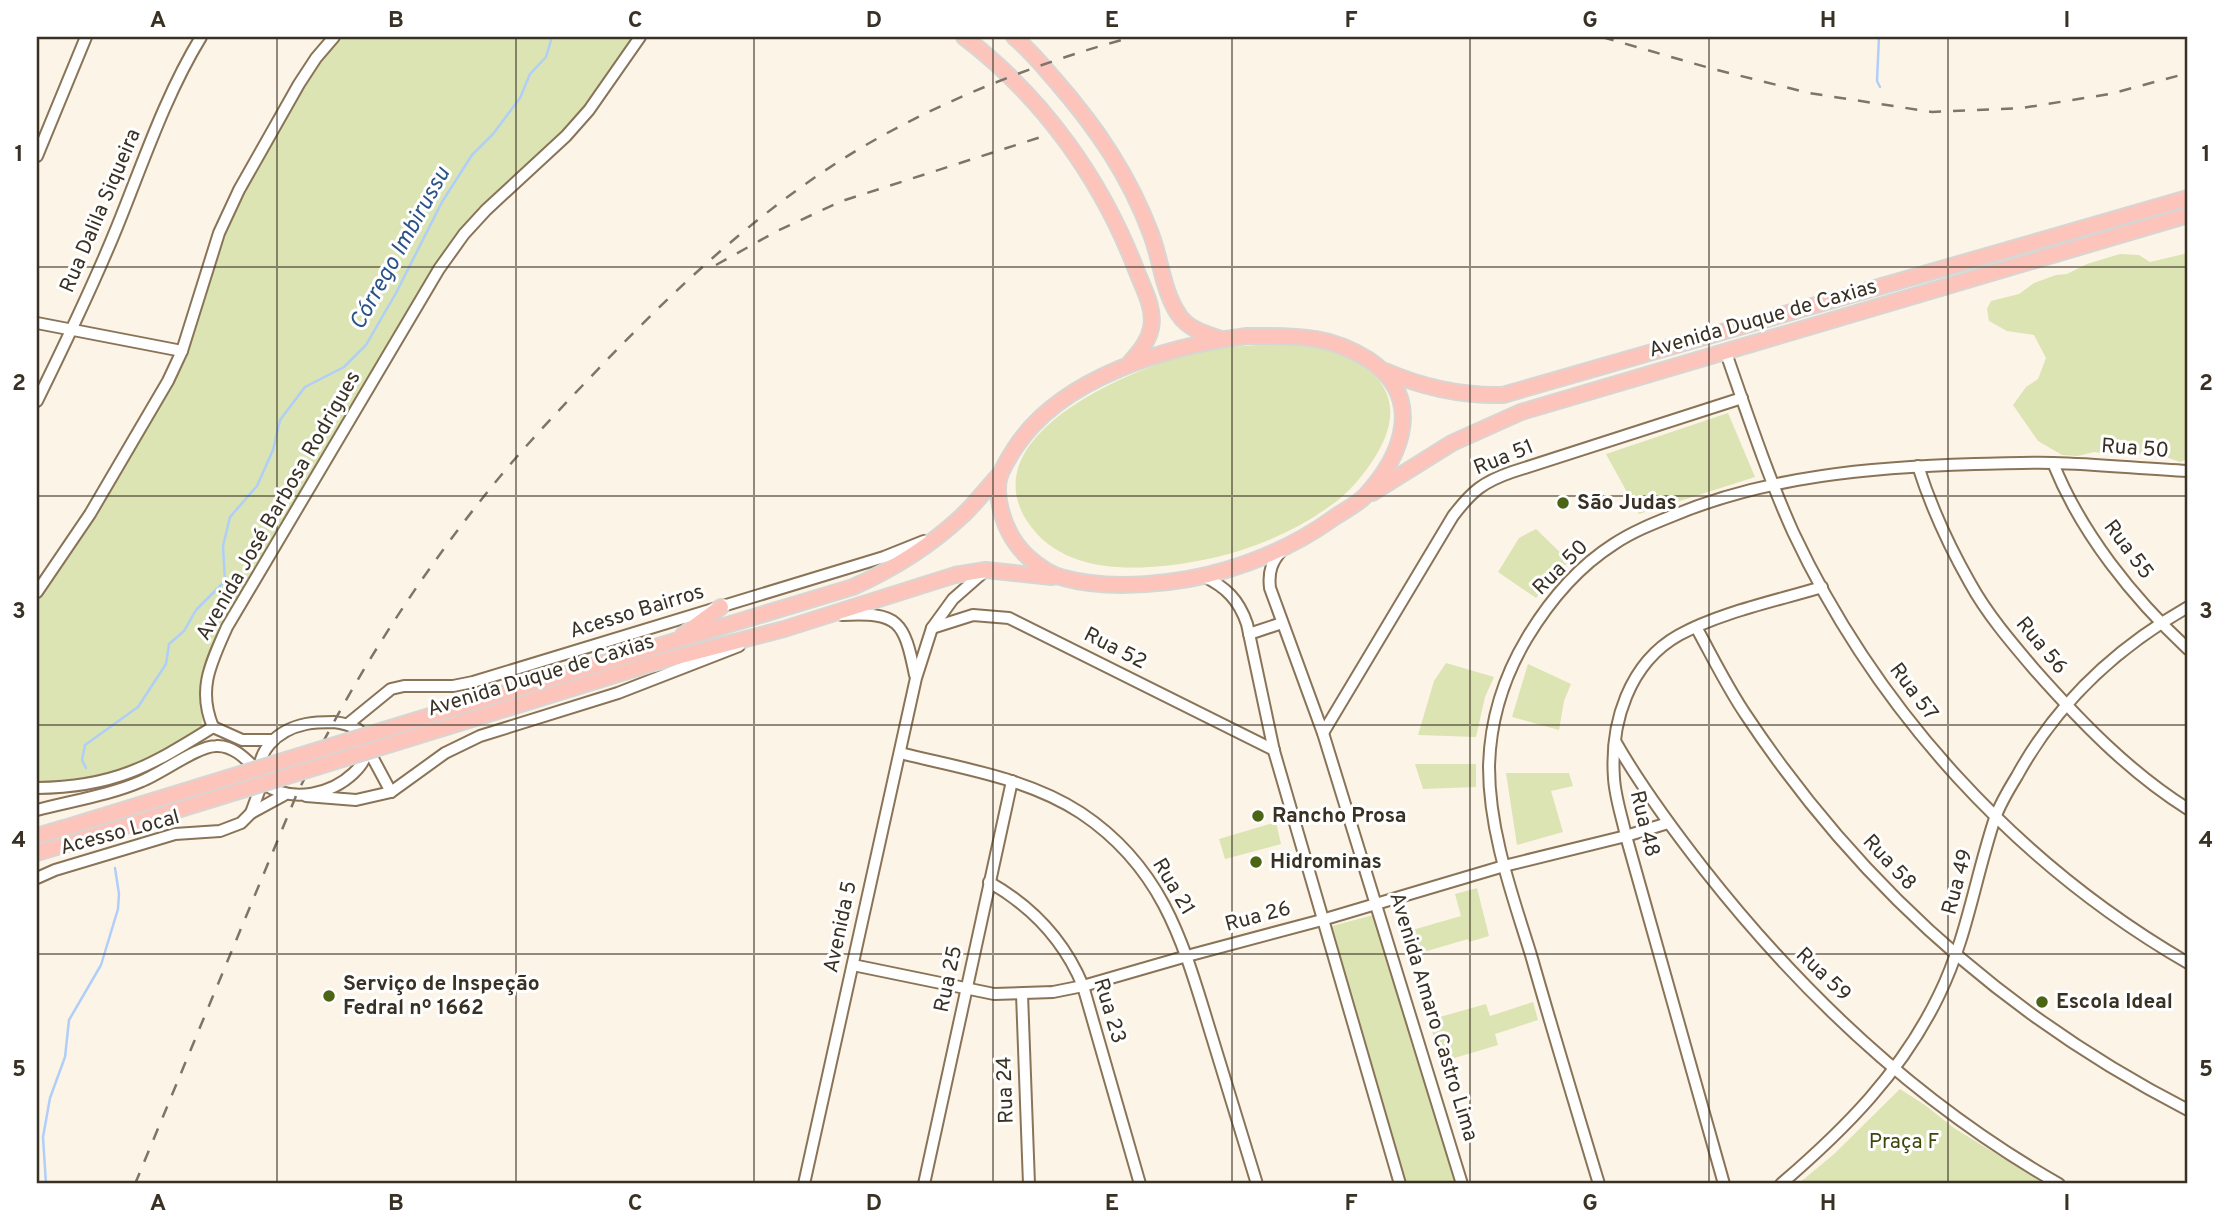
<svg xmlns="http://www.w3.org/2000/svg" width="2225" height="1221" font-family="Overpass,sans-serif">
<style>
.green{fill:#dbe4b2}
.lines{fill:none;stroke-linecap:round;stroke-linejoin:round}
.stream{stroke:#afcff9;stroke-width:2.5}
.minor-casing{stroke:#897458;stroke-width:14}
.major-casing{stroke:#d8d6d3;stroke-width:18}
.minor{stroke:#fff;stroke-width:10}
.major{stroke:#fcc4bb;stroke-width:14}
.rail{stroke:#7e7569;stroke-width:2.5;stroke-dasharray:12 12;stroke-linecap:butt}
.major-bridge-casing{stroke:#d8d6d3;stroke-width:18;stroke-linecap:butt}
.major-bridge{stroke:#fcc4bb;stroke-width:14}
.grid{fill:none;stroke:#3a3125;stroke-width:2;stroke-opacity:0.55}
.poi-dot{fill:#4b6515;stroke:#fff;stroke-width:2.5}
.labels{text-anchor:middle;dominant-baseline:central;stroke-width:6;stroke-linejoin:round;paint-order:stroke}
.street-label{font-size:21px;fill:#3a3125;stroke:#fff}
.poi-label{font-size:21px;font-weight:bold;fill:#3a3125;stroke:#fff;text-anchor:start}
.park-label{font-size:21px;fill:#3f460b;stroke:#fff}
.water-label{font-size:23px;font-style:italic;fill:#2b5388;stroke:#fff}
.neatline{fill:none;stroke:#3a3125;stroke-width:2.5}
.grid-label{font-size:23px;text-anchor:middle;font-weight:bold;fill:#3a3125}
</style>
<rect width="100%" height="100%" fill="#fdf4e8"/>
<g class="green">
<polygon points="339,37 642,37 606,90 462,240 225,633 203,704 202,727 156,760 113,776 37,785 37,595 166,387 217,239 297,90"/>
<polygon points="2188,253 2188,459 2180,462 2166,457 2151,457 2138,453 2121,456 2094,452 2078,456 2062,455 2038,441 2013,405 2026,387 2038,379 2046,358 2034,335 2007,331 1989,321 1987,309 1991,301 2019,294 2034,283 2056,275 2067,274 2087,264 2120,254 2139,255 2150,262"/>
<path d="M1286,344C1352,348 1422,382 1375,457C1365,473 1352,489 1337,501C1281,543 1218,562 1150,567C1105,570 1054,563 1027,521C971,434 1135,367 1197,352C1226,346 1256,345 1286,344Z"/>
<polygon points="1728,413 1755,477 1639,514 1606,454"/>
<polygon points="1536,529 1569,561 1536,598 1498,572 1519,538"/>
<polygon points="1446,663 1494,677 1485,697 1476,737 1418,735 1434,681"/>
<polygon points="1528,664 1571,684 1564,701 1559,730 1512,717"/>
<polygon points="1415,764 1476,764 1476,787 1423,789"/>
<polygon points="1506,773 1569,773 1573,786 1551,791 1563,832 1517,845"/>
<polygon points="1276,822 1281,844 1225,859 1219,839"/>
<polygon points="1477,888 1489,936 1469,942 1468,939 1410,956 1402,933 1461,916 1455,894"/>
<polygon points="1377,914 1458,1184 1404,1184 1332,926"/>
<polygon points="1533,1002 1538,1020 1495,1034 1498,1045 1441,1062 1429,1020 1486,1004 1490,1016"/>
<polygon points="1900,1089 1925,1105 1954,1128 2045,1184 1798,1184 1834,1154"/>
</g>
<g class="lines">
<g class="stream">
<polyline points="1879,37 1877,81 1880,87"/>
<polyline points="86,768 82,760 85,745 138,707 166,664 169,644 184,631 196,610 225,581 223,546 230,517 257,486 273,450 280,420 305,387 344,367 366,345 396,293 442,202 472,155 493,134 520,98 530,74 546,57 552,37"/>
<polyline points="46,1184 43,1137 50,1098 65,1057 69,1020 101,965 118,909 119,894 115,868"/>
</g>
<g class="minor-casing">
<g id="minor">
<polyline points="37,156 86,37"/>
<polyline points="37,323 182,351"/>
<path d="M1726,353C1747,413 1767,474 1793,532C1877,711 2017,864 2188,963"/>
<path d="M37,401C65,344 93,286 117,227C143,163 165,96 201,37"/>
<path d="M2053,463C2081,533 2133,598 2188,649"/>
<path d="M1918,466C1931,507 1949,546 1970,583C1987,614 2011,642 2034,669C2080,721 2129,772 2188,809"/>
<path d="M1283,549C1272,561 1268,571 1270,588L1323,733L1462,1184"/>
<path d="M1203,576C1226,587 1239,600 1247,624L1274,751L1400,1184"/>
<polyline points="37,592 90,514 168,381 182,351 219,233 239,190 299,84 316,58 334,37"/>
<path d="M842,615C899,612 904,621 915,675"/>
<path d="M1696,627C1712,656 1727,687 1746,715C1859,885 2007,1017 2188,1110"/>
<polyline points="932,628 973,615 1009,618 1274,750"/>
<polyline points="1249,634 1282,623"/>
<path d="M334,722C418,733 326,827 262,783C252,753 277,730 306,724C315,722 325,722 334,722Z"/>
<polyline points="348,724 391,689 404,686 453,686 473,682 884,557 924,541"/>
<path d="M213,727C197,689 211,663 227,627L439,269L464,234L486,210L566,136L589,110L640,37"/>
<polyline points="213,727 242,740 273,740"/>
<path d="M1323,733L1453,516C1472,491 1483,482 1512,472L1742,398"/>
<path d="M1615,741C1640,785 1671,827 1703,868C1801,993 1920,1105 2059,1184"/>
<polyline points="369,751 391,792"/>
<path d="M900,753C960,768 1028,778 1081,813C1165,869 1184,946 1212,1037C1227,1086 1242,1135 1257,1184"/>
<path d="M37,788C114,787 149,767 213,727"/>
<polyline points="306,796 356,800 391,792 445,753 480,736 618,693 739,646"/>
<path d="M37,810C71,801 110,795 142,781C162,773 198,746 216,746C233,745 246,759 257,770"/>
<polyline points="251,813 262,783"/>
<polyline points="37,878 55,870 175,834 220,831 241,823 251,813 284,795"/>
<path d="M989,882C1033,907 1064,940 1083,986L1140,1184"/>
<polyline points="853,965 994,994 1053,992 1083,986 1187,956 1322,920 1504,866 1626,836 1668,823"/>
<polyline points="1022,994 1029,1184"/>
<polyline points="804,1184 916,678 932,628 953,599 986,570"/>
<polyline points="924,1184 1012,781"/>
<path d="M1599,1184C1576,1108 1553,1032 1531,955C1512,894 1489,831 1489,767C1490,720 1503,678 1527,638C1548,603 1578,567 1614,544C1632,532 1652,524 1672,516C1767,476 1873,467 1975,464C2001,464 2027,462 2053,463C2098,464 2143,469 2188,471"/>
<path d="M1724,1184L1626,836C1622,817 1615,797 1614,778C1610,723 1629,663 1679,635C1721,612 1776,601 1822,587"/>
<path d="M1781,1184C1845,1129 1902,1072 1939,995C1967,938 1975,878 1995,818C2000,804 2009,789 2017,776C2057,703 2116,648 2188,607"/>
</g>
</g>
<g class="major-casing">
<g id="major">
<path d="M964,37C1043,97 1102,180 1137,272C1144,290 1155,309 1151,328C1148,343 1138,353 1129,364"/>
<path d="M1014,37C1029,49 1042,65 1055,80C1096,127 1129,175 1151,234C1161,260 1163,292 1179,315C1188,329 1206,334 1221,339"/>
<path d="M1247,336C1269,336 1293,335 1315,339C1334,342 1353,350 1369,360C1424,397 1404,454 1365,496C1358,504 1345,510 1335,517C1303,540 1264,559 1226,570C1180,584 1111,591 1064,578C1050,575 1038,566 1028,557C1013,543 1004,525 1000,506C994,480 1001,470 1015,448C1061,377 1168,346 1247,336Z"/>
<path d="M1385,371C1424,388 1461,396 1503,395L2188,198"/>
<polyline points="1372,493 1452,443 1521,412 2188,215"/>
<polyline points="683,635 721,607"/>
<path d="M648,649L853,587C893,569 930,546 962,516C975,504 986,489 998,476"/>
<polyline points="654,663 784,629 955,575 986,570 1052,577"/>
<polyline points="37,836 64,828"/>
<polyline points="37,853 67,844"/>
</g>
</g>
<use href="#minor" class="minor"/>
<use href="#major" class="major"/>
<g class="rail">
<polyline points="1602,37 1713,69 1809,93 1932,112 2022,108 2110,94 2188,73"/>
<polyline points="716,265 777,231 842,201 1041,137"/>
<path d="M135,1184L296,796C348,687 414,583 489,490C525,445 564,405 603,364C674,290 751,218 838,162C924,107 1034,63 1133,37"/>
</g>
<g class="major-bridge-casing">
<g id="major-bridge">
<polyline points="64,828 648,649"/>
<polyline points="67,844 654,663"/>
</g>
</g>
<use href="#major-bridge" class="major-bridge"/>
</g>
<path class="grid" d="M277,37V1184M516,37V1184M754,37V1184M993,37V1184M1232,37V1184M1470,37V1184M1709,37V1184M1948,37V1184M37,267H2188M37,496H2188M37,725H2188M37,954H2188"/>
<g class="poi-dot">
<circle cx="1563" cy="503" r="7"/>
<circle cx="1258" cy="816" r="7"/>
<circle cx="1256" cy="862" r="7"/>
<circle cx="329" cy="996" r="7"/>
<circle cx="2042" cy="1002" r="7"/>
</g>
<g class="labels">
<g class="street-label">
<text transform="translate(101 211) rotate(-67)">Rua Dalila Siqueira</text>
<text transform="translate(1763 319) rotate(-16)">Avenida Duque de Caxias</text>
<text transform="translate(2135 449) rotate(4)">Rua 50</text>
<text transform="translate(1504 458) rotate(-22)">Rua 51</text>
<text transform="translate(279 506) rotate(-60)">Avenida José Barbosa Rodrigues</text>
<text transform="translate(2128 550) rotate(53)">Rua 55</text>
<text transform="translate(1561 568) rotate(-45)">Rua 50</text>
<text transform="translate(637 612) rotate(-17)">Acesso Bairros</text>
<text transform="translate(2041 646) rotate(50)">Rua 56</text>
<text transform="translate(1115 649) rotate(27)">Rua 52</text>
<text transform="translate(541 676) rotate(-17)">Avenida Duque de Caxias</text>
<text transform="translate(1913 692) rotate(53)">Rua 57</text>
<text transform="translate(1644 824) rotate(76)">Rua 48</text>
<text transform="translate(120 833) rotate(-15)">Acesso Local</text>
<text transform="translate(1889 863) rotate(47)">Rua 58</text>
<text transform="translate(1958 882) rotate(-75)">Rua 49</text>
<text transform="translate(1173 887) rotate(59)">Rua 21</text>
<text transform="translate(1258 917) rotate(-15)">Rua 26</text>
<text transform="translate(841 927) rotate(-78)">Avenida 5</text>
<text transform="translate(1823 975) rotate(44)">Rua 59</text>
<text transform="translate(949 979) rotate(-78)">Rua 25</text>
<text transform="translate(1109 1011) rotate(73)">Rua 23</text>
<text transform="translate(1433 1017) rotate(73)">Avenida Amaro Castro Lima</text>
<text transform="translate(1006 1090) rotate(-92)">Rua 24</text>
</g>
<g class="poi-label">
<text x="1577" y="503">São Judas</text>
<text x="1272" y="816">Rancho Prosa</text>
<text x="1270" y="862">Hidrominas</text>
<text x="343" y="984">Serviço de Inspeção<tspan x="343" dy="24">Fedral nº 1662</tspan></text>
<text x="2056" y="1002">Escola Ideal</text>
</g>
<g class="park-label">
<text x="1904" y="1142">Praça F</text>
</g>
<g class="water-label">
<text transform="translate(401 249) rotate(-61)">Córrego Imbirussu</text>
</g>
</g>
<rect width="2225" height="1221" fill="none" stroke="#ffffff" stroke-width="77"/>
<rect x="38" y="38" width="2148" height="1144" class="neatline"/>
<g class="grid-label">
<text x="158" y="27">A</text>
<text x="396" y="27">B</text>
<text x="635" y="27">C</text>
<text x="874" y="27">D</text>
<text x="1112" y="27">E</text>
<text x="1351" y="27">F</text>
<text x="1590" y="27">G</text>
<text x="1828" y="27">H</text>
<text x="2067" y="27">I</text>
<text x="19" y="161">1</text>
<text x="2206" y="161">1</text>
<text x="19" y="390">2</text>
<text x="2206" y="390">2</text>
<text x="19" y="618">3</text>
<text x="2206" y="618">3</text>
<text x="19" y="847">4</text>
<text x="2206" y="847">4</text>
<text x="19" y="1076">5</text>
<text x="2206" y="1076">5</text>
<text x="158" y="1210">A</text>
<text x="396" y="1210">B</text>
<text x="635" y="1210">C</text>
<text x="874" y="1210">D</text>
<text x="1112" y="1210">E</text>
<text x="1351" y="1210">F</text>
<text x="1590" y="1210">G</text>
<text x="1828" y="1210">H</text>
<text x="2067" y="1210">I</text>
</g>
</svg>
